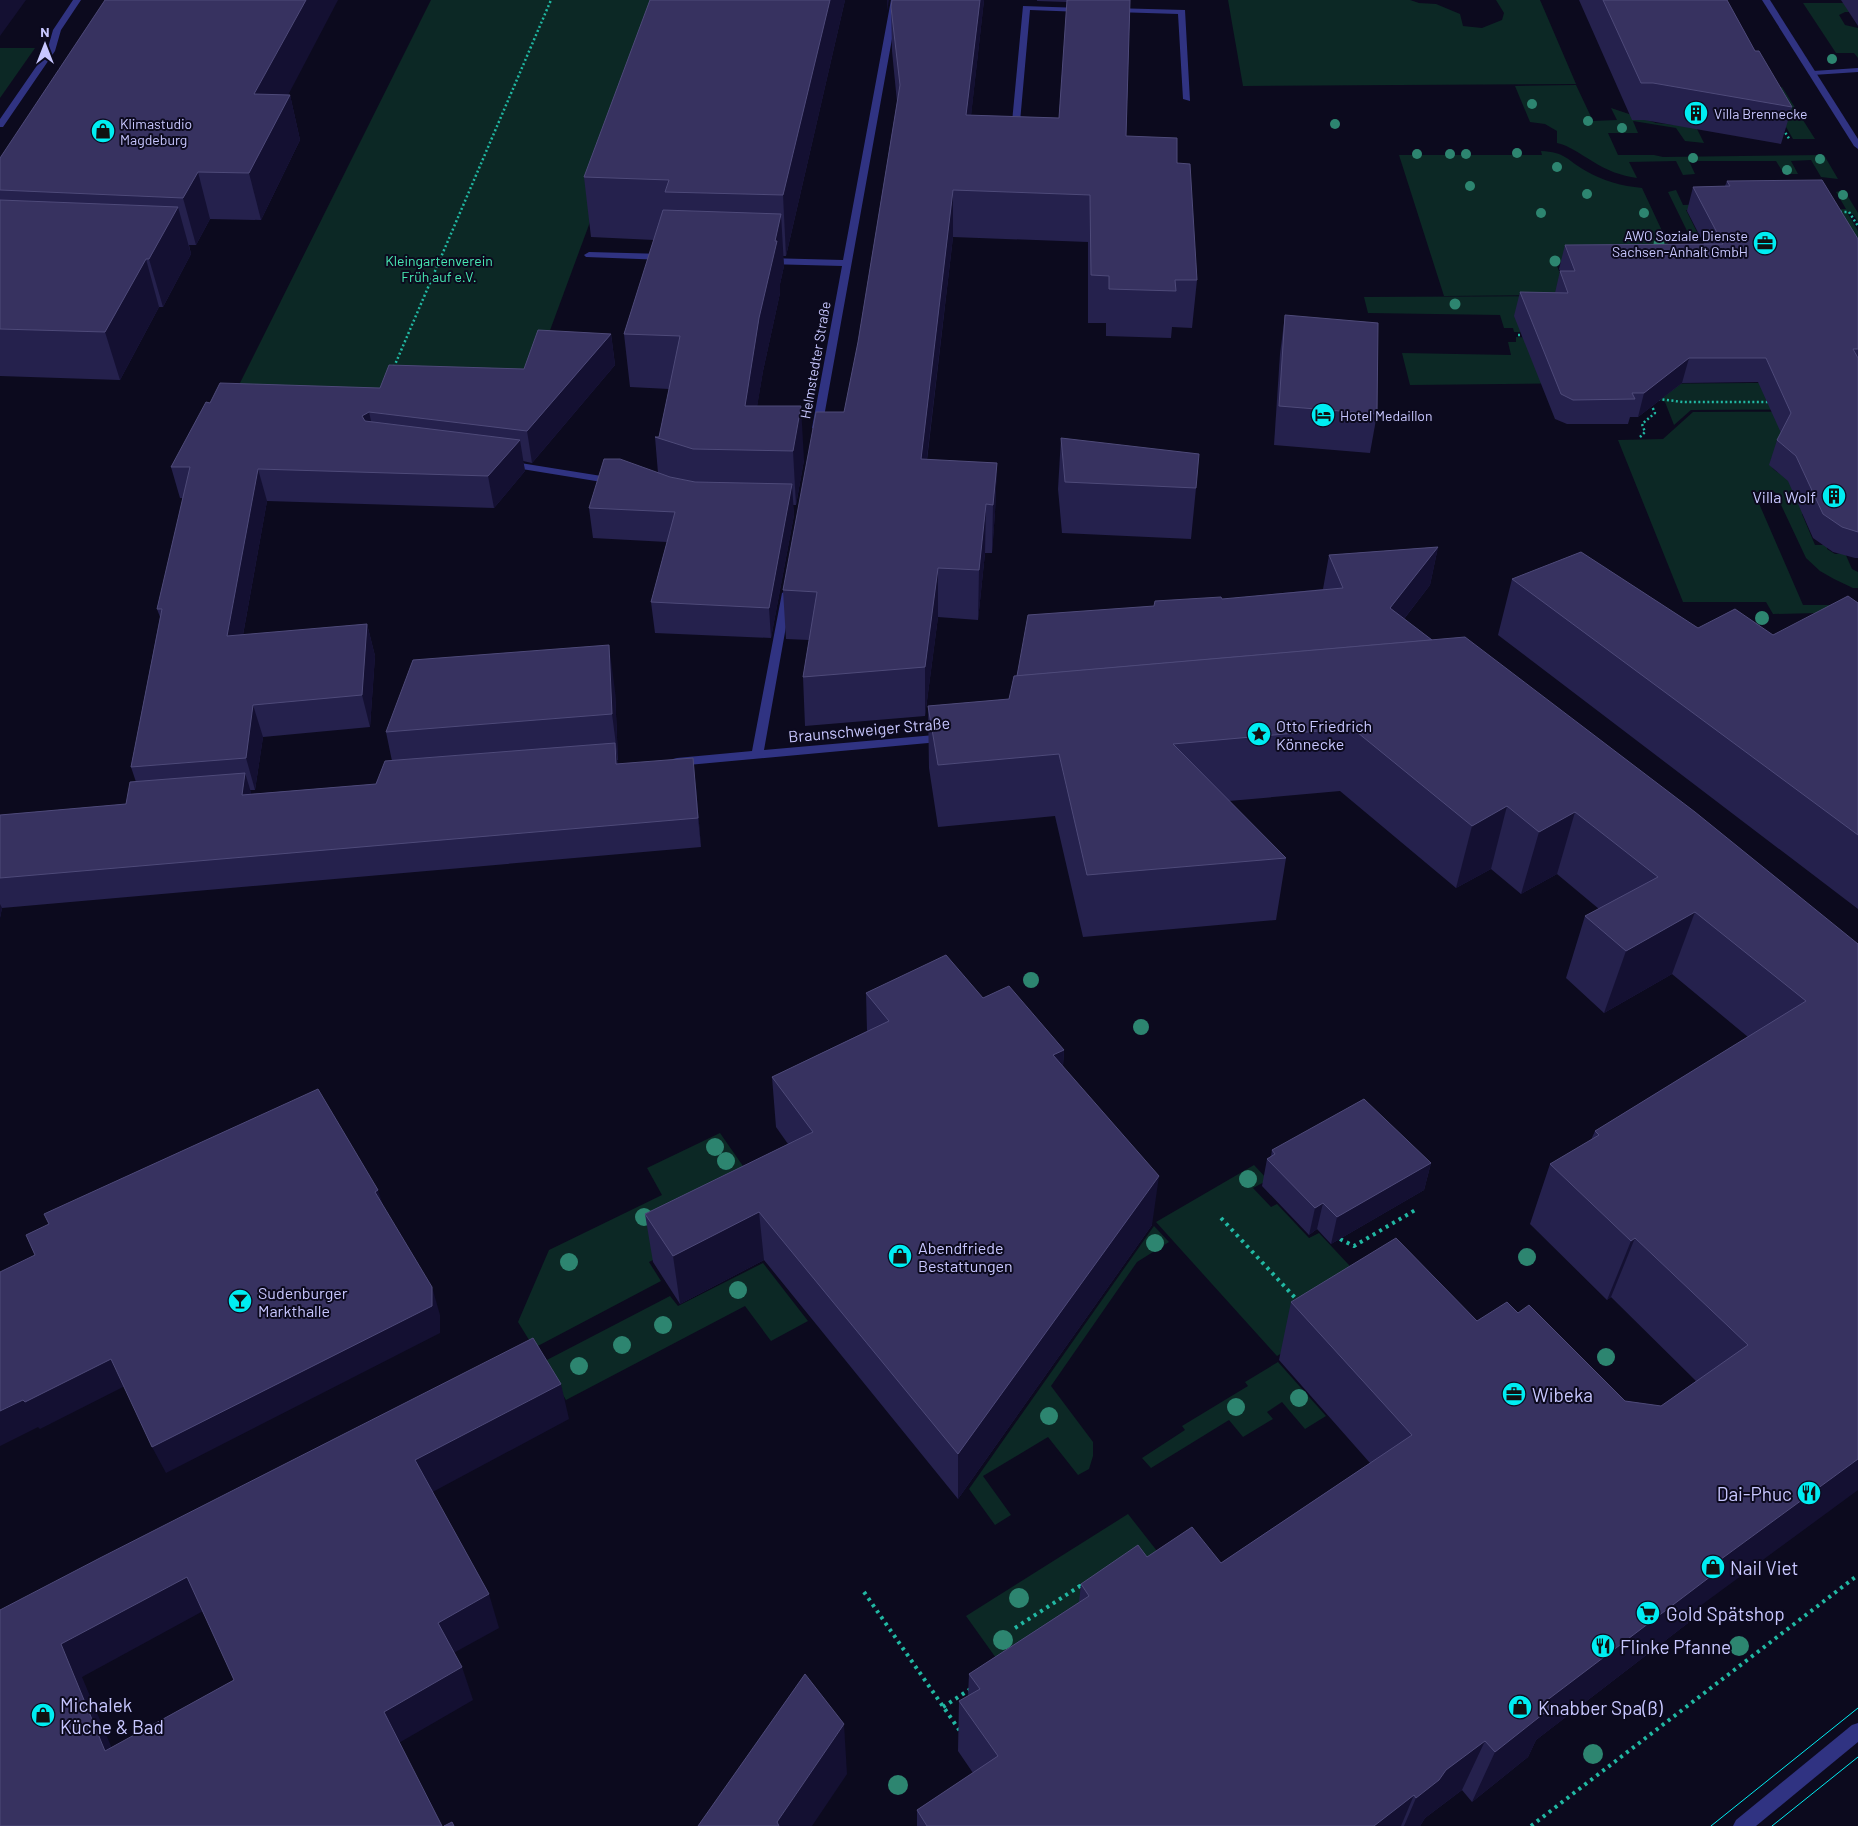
<svg xmlns="http://www.w3.org/2000/svg" width="1858" height="1826" font-family="Barlow,sans-serif">
<style>
.green{fill:#0c2825}
.lines{fill:none;stroke-linecap:round;stroke-linejoin:round}
.path-far1{stroke:#21b8a3;stroke-width:2.5;stroke-dasharray:2 2.5;stroke-linecap:butt}
.path{stroke:#21b8a3;stroke-width:4;stroke-dasharray:3 4.5;stroke-linecap:butt}
.service{fill:#303382;fill-rule:evenodd}
.minor{fill:#303382;fill-rule:evenodd}
.tertiary{fill:#303382;fill-rule:evenodd}
.tram{stroke:#00edf2;stroke-width:1}
.tree{fill:#2d8570}
.wall{fill:#25214d}
.shaded-wall{fill:#141032}
.building{fill:#373260;stroke:#4e4a79;fill-rule:evenodd}
.labels{text-anchor:middle;dominant-baseline:central;stroke-width:4;stroke-linejoin:round;paint-order:stroke}
.far-poi-label{font-size:14px;fill:#c8c7ff;stroke:#0c0a1e;text-anchor:start}
.far-park-label{font-size:14px;fill:#48eab4;stroke:#0c0a1e}
.far-street-label{font-size:14px;fill:#c8c7ff;stroke:#0c0a1e}
.poi-label{font-size:16px;fill:#c8c7ff;stroke:#0c0a1e;text-anchor:start}
.street-label{font-size:16px;fill:#c8c7ff;stroke:#0c0a1e}
.near-poi-label{font-size:19px;fill:#c8c7ff;stroke:#0c0a1e;text-anchor:start}
</style>
<rect width="100%" height="100%" fill="#0c0a1e"/>
<g class="green">
<polygon points="431,0 672,0 525,398 237,389"/>
<polygon points="1228,0 1410,0 1419,3 1436,4 1460,14 1463,26 1482,28 1502,20 1504,13 1496,0 1540,0 1576,84 1243,86"/>
<polygon points="1803,3 1847,3 1853,12 1845,12 1839,15 1845,25 1858,28 1858,58 1854,53 1836,53"/>
<polygon points="0,48 35,48 0,98"/>
<path d="M1576,85L1593,121L1617,120L1611,108L1656,123L1696,127L1704,143L1685,141L1676,128L1633,121L1638,133H1608L1618,155H1654L1663,157L1824,155L1838,179L1821,177L1811,160L1791,161L1798,174H1784L1776,161H1689L1695,174L1683,175L1676,161L1629,162L1637,178C1621,176 1606,170 1592,161C1580,154 1570,146 1557,143V131L1545,124L1530,122L1515,86Z"/>
<polygon points="1763,87 1782,87 1815,139 1793,139"/>
<path d="M1541,151C1565,152 1567,160 1586,171C1603,181 1622,186 1642,188L1670,248V263H1556L1568,295L1444,296L1399,155H1542Z"/>
<polygon points="1676,190 1683,205 1711,204 1713,210 1686,210 1697,232 1734,232 1738,238 1690,237 1668,192"/>
<polygon points="1844,190 1858,213 1858,222 1853,214 1848,214 1858,231 1858,256 1825,210 1846,209 1836,192"/>
<polygon points="1554,296 1568,333 1514,332 1513,328 1504,328 1500,315 1368,313 1364,297"/>
<polygon points="1516,337 1569,339 1586,383 1410,385 1402,353 1511,355 1508,342 1516,342"/>
<polygon points="1858,382 1858,409 1691,410 1674,425 1665,402 1640,392 1631,384"/>
<path d="M1858,411L1772,457L1770,463C1773,472 1780,473 1788,478C1797,483 1809,504 1816,513L1802,514L1815,545H1827V549L1835,554L1845,553L1852,569L1858,572V588H1853L1834,579L1820,571L1806,558L1775,492H1754L1803,605H1858V612L1773,614L1766,602H1683L1618,440L1663,439L1693,412Z"/>
<polygon points="720,1133 768,1202 649,1262 661,1281 534,1348 518,1322 549,1250 662,1195 647,1168"/>
<polygon points="1254,1165 1268,1180 1253,1188 1271,1207 1277,1204 1309,1238 1319,1233 1378,1296 1277,1356 1156,1222"/>
<polygon points="1154,1226 1169,1242 1137,1262 1051,1386 1093,1442 1093,1456 1089,1469 1078,1475 1048,1437 983,1476 1011,1515 995,1525 969,1489"/>
<polygon points="763,1263 808,1321 771,1341 745,1306 566,1400 543,1362 670,1296 678,1306"/>
<polygon points="1278,1362 1326,1416 1305,1429 1282,1402 1267,1412 1273,1419 1243,1437 1229,1420 1151,1468 1142,1458 1185,1430 1182,1426 1248,1386 1245,1382"/>
<polygon points="1128,1514 1168,1565 996,1658 966,1616"/>
</g>
<g class="lines">
<g class="path-far1">
<polyline points="1783,129 1790,140"/>
<polyline points="1840,212 1849,212 1858,226"/>
<polyline points="1518,335 1526,335"/>
<polyline points="394,367 551,0"/>
<polyline points="1658,399 1683,402 1771,402"/>
<polyline points="1640,437 1645,432 1642,424 1655,413 1651,404"/>
</g>
<g class="path">
<polyline points="1221,1218 1298,1301"/>
<polyline points="1340,1239 1354,1246 1417,1209"/>
<polyline points="864,1592 960,1731"/>
<polyline points="1015,1628 1080,1586 1082,1588"/>
<polyline points="943,1707 972,1688"/>
<polyline points="1531,1826 1858,1575"/>
</g>
<g class="service">
<polygon points="1023,6 1082,8 1086,10 1082,12 1030,10 1020,122 1016,124 1012,122"/>
<polygon points="1112,8 1185,10 1190,101 1183,99 1178,14 1115,12 1112,12"/>
<polygon points="1858,68 1858,72 1813,75 1809,73 1813,71"/>
<polygon points="508,461 614,478 619,481 614,484 504,466 504,462"/>
</g>
<g class="minor">
<polygon points="73,0 81,0 61,30 55,51 3,127 0,127 0,119 47,51 53,30"/>
<polygon points="891,0 899,0 822,428 817,431 812,428 842,266 767,264 762,261 767,258 843,260"/>
<polygon points="1762,0 1770,0 1858,139 1858,149 1854,146"/>
<polygon points="589,252 665,254 670,257 665,260 586,257 584,255"/>
<polygon points="787,590 792,593 764,750 946,734 950,735 952,738 950,741 677,766 673,765 671,762 673,759 677,758 752,751 782,593"/>
</g>
<polygon class="tertiary" points="1858,1723 1858,1742 1756,1826 1733,1826 1736,1820 1852,1725"/>
<g class="tram">
<polyline points="1711,1826 1858,1708"/>
<polyline points="1772,1826 1858,1757"/>
</g>
</g>
<g class="tree">
<circle cx="1832" cy="59" r="5"/>
<circle cx="1532" cy="104" r="5"/>
<circle cx="1588" cy="121" r="5"/>
<circle cx="1335" cy="124" r="5"/>
<circle cx="1622" cy="128" r="5"/>
<circle cx="1517" cy="153" r="5"/>
<circle cx="1417" cy="154" r="5"/>
<circle cx="1450" cy="154" r="5"/>
<circle cx="1466" cy="154" r="5"/>
<circle cx="1693" cy="158" r="5"/>
<circle cx="1820" cy="159" r="5"/>
<circle cx="1557" cy="167" r="5"/>
<circle cx="1787" cy="170" r="5"/>
<circle cx="1470" cy="186" r="5"/>
<circle cx="1587" cy="194" r="5"/>
<circle cx="1843" cy="195" r="5"/>
<circle cx="1541" cy="213" r="5"/>
<circle cx="1644" cy="213" r="5"/>
<circle cx="1659" cy="244" r="5.5"/>
<circle cx="1555" cy="261" r="5.5"/>
<circle cx="1455" cy="304" r="5.5"/>
<circle cx="1762" cy="618" r="7"/>
<circle cx="1031" cy="980" r="8"/>
<circle cx="1141" cy="1027" r="8"/>
<circle cx="715" cy="1147" r="9"/>
<circle cx="726" cy="1161" r="9"/>
<circle cx="1248" cy="1179" r="9"/>
<circle cx="644" cy="1217" r="9"/>
<circle cx="1155" cy="1243" r="9"/>
<circle cx="1527" cy="1257" r="9"/>
<circle cx="569" cy="1262" r="9"/>
<circle cx="738" cy="1290" r="9"/>
<circle cx="663" cy="1325" r="9"/>
<circle cx="622" cy="1345" r="9"/>
<circle cx="1606" cy="1357" r="9"/>
<circle cx="579" cy="1366" r="9"/>
<circle cx="1299" cy="1398" r="9"/>
<circle cx="1236" cy="1407" r="9"/>
<circle cx="1049" cy="1416" r="9"/>
<circle cx="1019" cy="1598" r="10"/>
<circle cx="1003" cy="1640" r="10"/>
<circle cx="1739" cy="1646" r="10"/>
<circle cx="1593" cy="1754" r="10"/>
<circle cx="898" cy="1785" r="10"/>
</g>
<g class="wall">
<polygon points="845,0 786,256 783,256 784,266 780,284 780,293 763,371 757,406 804,460 796,505 793,505 794,515 771,638 655,633 651,602 667,542 593,538 589,508 658,473 655,437 659,437 669,389 630,387 624,334 654,240 591,237 584,177"/>
<polygon points="892,0 984,0 971,115 1059,118 1067,2 1037,1 1037,0 1130,0 1126,136 1177,163 1197,280 1192,328 1172,327 1171,338 1106,336 1106,323 1088,323 1088,242 953,237 927,460 997,463 995,512 992,553 985,553 978,620 938,617 925,716 805,726 803,677 809,640 786,639 783,590 844,412 858,342 897,102 892,51 891,7"/>
<polygon points="1579,0 1727,0 1755,51 1792,107 1781,144 1644,120 1632,120"/>
<polygon points="1841,0 1858,0 1858,26"/>
<polygon points="290,95 300,140 261,220 210,219 196,245 189,245 191,254 163,307 159,307 120,380 0,376 0,158"/>
<polygon points="1727,181 1858,239 1858,558 1855,558 1833,552 1813,538 1788,481 1769,465 1777,440 1781,433 1758,382 1682,383 1638,417 1630,417 1628,424 1567,424 1555,419 1514,316 1520,292 1555,293 1560,271 1559,269 1565,245 1704,244 1687,211 1693,187 1725,186"/>
<polygon points="1285,315 1377,414 1370,453 1274,445 1280,354"/>
<polygon points="611,334 615,365 532,463 523,461 525,471 494,508 267,501 243,635 367,624 375,656 370,727 263,737 255,790 250,790 251,794 376,784 392,761 386,732 615,691 618,760 617,760 618,764 696,787 701,847 2,908 0,918 0,815 126,804 136,782 131,767 160,617 157,609 183,498 180,498 171,467 210,403 380,388 524,369"/>
<polygon points="1061,438 1196,488 1191,539 1062,533 1058,489"/>
<polygon points="1438,547 1430,585 1404,619 1432,640 1858,944 1696,1609 1688,1623 1536,1740 1528,1757 1472,1802 1462,1790 1425,1818 1420,1826 917,1826 917,1810 973,1773 958,1751 959,1701 968,1696 969,1674 1079,1602 1081,1584 1147,1557 1221,1563 1370,1463 1279,1360 1291,1302 1477,1321 1518,1313 1625,1401 1661,1406 1696,1381 1611,1297 1607,1300 1530,1224 1550,1164 1591,1140 1595,1131 1748,1037 1672,974 1604,1013 1566,978 1585,916 1599,909 1557,874 1521,894 1491,869 1456,888 1340,791 1229,801 1286,858 1276,920 1083,937 1055,816 938,827 929,768 928,706 1009,699 1017,676 1154,606 1323,589 1329,555"/>
<polygon points="1512,579 1698,628 1773,635 1858,603 1858,909 1498,635"/>
<polygon points="866,993 983,998 1064,1050 1063,1066 1152,1225 958,1499 764,1260 680,1304 653,1262 645,1214 788,1144 776,1127 772,1077 867,1031"/>
<polygon points="1272,1150 1431,1163 1424,1190 1331,1244 1317,1229 1309,1235 1262,1186 1267,1159 1271,1156"/>
</g>
<g class="shaded-wall">
<polygon points="0,0 26,0 0,36"/>
<polygon points="306,0 338,0 265,139 254,94"/>
<polygon points="830,0 845,0 786,256 783,195"/>
<polygon points="887,0 889,0 887,11"/>
<polygon points="980,0 984,0 966,161 966,115"/>
<polygon points="290,95 300,140 261,220 249,173"/>
<polygon points="198,172 210,219 196,245 183,198"/>
<polygon points="953,190 953,237 921,508 921,459"/>
<polygon points="178,207 191,254 163,307 149,259"/>
<polygon points="781,214 784,266 780,284 780,293 763,371 750,450 745,406 759,318 775,241"/>
<polygon points="146,259 159,307 120,380 105,332"/>
<polygon points="611,334 615,365 532,463 527,431"/>
<polygon points="1689,358 1682,383 1638,417 1644,393"/>
<polygon points="801,406 804,460 796,505 793,451"/>
<polygon points="369,412 376,443 362,416"/>
<polygon points="520,440 525,471 494,508 488,476"/>
<polygon points="997,463 995,512 992,553 993,505"/>
<polygon points="258,469 267,501 237,668 227,636"/>
<polygon points="792,484 794,515 771,638 769,608"/>
<polygon points="986,504 985,553 978,620 979,570"/>
<polygon points="1438,547 1430,585 1383,646 1390,608"/>
<polygon points="938,568 938,617 925,716 925,667"/>
<polygon points="367,624 375,656 370,727 362,695"/>
<polygon points="609,645 615,691 618,760 612,714"/>
<polygon points="253,705 263,737 255,790 246,758"/>
<polygon points="615,743 619,772 616,764"/>
<polygon points="693,758 696,787 701,847 698,818"/>
<polygon points="245,773 254,802 242,795"/>
<polygon points="1507,806 1491,869 1456,888 1472,826"/>
<polygon points="1575,812 1557,874 1521,894 1539,832"/>
<polygon points="0,904 2,908 0,918"/>
<polygon points="1695,912 1672,974 1604,1013 1626,951"/>
<polygon points="1064,1050 1060,1100 1053,1055"/>
<polygon points="1431,1163 1424,1190 1331,1244 1337,1217"/>
<polygon points="1159,1176 1152,1225 958,1499 958,1454"/>
<polygon points="378,1190 387,1218 375,1192"/>
<polygon points="1323,1203 1317,1229 1309,1235 1315,1208"/>
<polygon points="759,1212 764,1260 680,1304 673,1256"/>
<polygon points="1635,1238 1611,1297 1607,1300 1631,1241"/>
<polygon points="432,1287 440,1315 440,1333 166,1473 152,1447"/>
<polygon points="111,1359 125,1386 40,1429 38,1427 0,1446 0,1411"/>
<polygon points="561,1384 569,1419 427,1495 415,1460"/>
<polygon points="1858,1459 1858,1490 1696,1609 1688,1623 1536,1740 1528,1757 1472,1802 1495,1752 1546,1701 1713,1565"/>
<polygon points="187,1577 205,1610 82,1677 126,1782 105,1751 61,1644"/>
<polygon points="489,1594 499,1628 450,1655 438,1623"/>
<polygon points="462,1667 473,1700 397,1744 384,1712"/>
<polygon points="844,1724 847,1774 812,1826 777,1826 777,1822"/>
<polygon points="1485,1741 1462,1790 1425,1818 1420,1826 1404,1826 1416,1798 1446,1770"/>
<polygon points="1414,1795 1401,1826 1374,1826"/>
</g>
<g class="building">
<polygon points="105,0 306,0 254,94 290,95 249,173 198,172 183,198 0,190 0,158"/>
<polygon points="650,0 830,0 783,195 665,192 669,180 584,177"/>
<polygon points="892,0 980,0 966,115 1059,118 1067,0 1130,0 1126,136 1177,138 1177,163 1190,164 1197,280 1175,280 1176,291 1109,289 1109,276 1091,275 1090,195 953,190 921,459 997,463 993,505 986,504 979,570 938,568 925,667 803,677 817,592 783,590 816,412 844,412 858,342 900,85 891,7"/>
<polygon points="1603,0 1727,0 1755,51 1759,51 1792,107 1653,83 1641,83"/>
<polygon points="1822,180 1858,239 1858,349 1853,349 1858,358 1858,532 1842,527 1823,514 1796,456 1777,440 1791,413 1766,358 1689,358 1644,393 1632,393 1635,399 1573,400 1561,394 1520,292 1568,293 1560,271 1575,271 1565,245 1723,244 1693,187 1730,186 1727,181"/>
<polygon points="0,200 178,207 149,259 146,259 105,332 0,329"/>
<polygon points="663,210 781,214 775,241 777,241 759,318 745,406 801,406 793,451 693,449 655,437 659,437 680,336 624,334"/>
<polygon points="1285,315 1378,323 1377,414 1279,406"/>
<polygon points="538,330 611,334 527,431 369,412 362,416 365,421 520,440 488,476 258,469 227,636 367,624 362,695 253,705 246,758 131,767 162,609 157,609 190,467 171,467 206,402 210,403 220,383 380,388 389,365 524,369"/>
<polygon points="1061,438 1199,454 1196,488 1065,482"/>
<polygon points="604,459 620,459 670,477 695,482 792,484 769,608 651,602 675,512 589,508"/>
<polygon points="1438,547 1390,608 1432,640 1017,676 1028,615 1154,606 1155,601 1221,597 1222,599 1343,588 1329,555"/>
<polygon points="1581,552 1698,628 1735,609 1773,635 1848,596 1858,603 1858,835 1512,579"/>
<polygon points="1465,637 1695,812 1858,944 1858,1459 1713,1565 1719,1570 1546,1701 1552,1707 1495,1752 1485,1741 1446,1770 1439,1780 1416,1798 1414,1795 1374,1826 927,1826 917,1810 998,1756 959,1701 980,1689 969,1674 1089,1596 1081,1584 1138,1545 1147,1557 1192,1527 1221,1563 1412,1435 1291,1302 1396,1238 1477,1321 1507,1302 1518,1313 1529,1305 1625,1401 1661,1406 1748,1345 1635,1238 1631,1241 1550,1164 1599,1135 1595,1131 1806,1001 1695,912 1626,951 1585,916 1658,877 1575,812 1539,832 1507,806 1472,826 1352,728 1173,744 1286,858 1087,875 1059,754 938,765 928,706 1009,699 1014,676"/>
<polygon points="609,645 612,714 386,732 413,660"/>
<polygon points="615,743 616,764 693,758 698,818 0,878 0,815 126,804 130,782 245,773 242,795 376,784 385,761"/>
<polygon points="946,955 983,998 1009,986 1064,1050 1053,1055 1159,1176 958,1454 759,1212 673,1256 645,1214 813,1132 772,1077 889,1021 866,993"/>
<polygon points="318,1089 378,1190 375,1192 432,1287 432,1306 152,1447 111,1359 25,1402 23,1400 0,1411 0,1272 35,1255 26,1235 49,1224 44,1214"/>
<polygon points="1364,1099 1431,1163 1337,1217 1323,1203 1315,1208 1267,1159 1275,1154 1272,1150"/>
<path d="M533,1338L561,1384L415,1460L489,1594L438,1623L462,1667L384,1712L442,1826H0V1610L100,1558ZM187,1577L234,1680L105,1751L61,1644Z"/>
<polygon points="805,1674 844,1724 777,1822 779,1826 698,1826"/>
<polygon points="452,1822 454,1826 444,1826"/>
</g>
<defs>
<g id="building-disc" transform="scale(1.25)"><circle r="9.5" fill="#00edf2" stroke="#0c0a1e"/><path d="M-4-6H4V6H1V3H-1V6H-4ZM-2.5-4.3h1.7v1.8h-1.7ZM.8-4.3h1.7v1.8H.8ZM-2.5-1h1.7V.8h-1.7ZM.8-1h1.7V.8H.8Z" fill="#111"/></g>
<g id="shop-disc" transform="scale(1.25)"><circle r="9.5" fill="#00edf2" stroke="#0c0a1e"/><path d="M-5-2.5h2.3a2.7 3.5 0 0 1 5.4 0H5L5.5 6h-11ZM-1.5-2.5h3a1.5 2.3 0 0 0-3 0Z" fill="#111"/></g>
<g id="office-disc" transform="scale(1.25)"><circle r="9.5" fill="#00edf2" stroke="#0c0a1e"/><path d="M-6-3h4V-5.5h4V-3h4V5H-6ZM-1-4.5V-3h2v-1.5ZM-6 0V1H6V0Z" fill="#111"/></g>
<g id="hotel-disc" transform="scale(1.25)"><circle r="9.5" fill="#00edf2" stroke="#0c0a1e"/><path d="M-6-4.5h1.5V1H6V5H4.5V3h-9V5H-6ZM-4 0a1.8 1.8 0 1 1 3.6 0ZM.5 0V-2.5h3Q6-2.5 6 0Z" fill="#111"/></g>
<g id="sight-disc" transform="scale(1.25)"><circle r="9.5" fill="#00edf2" stroke="#0c0a1e"/><path d="M0-6L1.8-2.2L6-1.7L2.9 1.2L3.7 5.4L0 3.3L-3.7 5.4L-2.9 1.2L-6-1.7L-1.8-2.2Z" fill="#111"/></g>
<g id="bar-disc" transform="scale(1.25)"><circle r="9.5" fill="#00edf2" stroke="#0c0a1e"/><path d="M-6-5H6L.8 .8V4.5H3.5V6h-7V4.5H-.8V.8Z" fill="#111"/></g>
<g id="restaurant-disc" transform="scale(1.25)"><circle r="9.5" fill="#00edf2" stroke="#0c0a1e"/><path d="M-5-6h1v4h1v-4h1v4h1v-4h1v5L-1.5 .5V6h-2V.5L-5-1ZM5-6V6H3V1.5H1.5Q1.5-4 5-6Z" fill="#111"/></g>
<g id="supermarket-disc" transform="scale(1.25)"><circle r="9.5" fill="#00edf2" stroke="#0c0a1e"/><path d="M-6-5.5h2.5l.6 2H6L4.5 2H-2.5L-4.4-4H-6ZM-1.5 3.2a1.3 1.3 0 1 0 .1 0ZM3 3.2a1.3 1.3 0 1 0 .1 0Z" fill="#111"/></g>
</defs>
<g fill-rule="evenodd">
<use href="#building-disc" x="1696" y="113"/>
<use href="#shop-disc" x="103" y="131"/>
<use href="#office-disc" x="1765" y="243"/>
<use href="#hotel-disc" x="1323" y="415"/>
<use href="#building-disc" x="1834" y="496"/>
<use href="#sight-disc" x="1259" y="734"/>
<use href="#shop-disc" x="900" y="1256"/>
<use href="#bar-disc" x="240" y="1301"/>
<use href="#office-disc" x="1514" y="1394"/>
<use href="#restaurant-disc" x="1809" y="1493"/>
<use href="#shop-disc" x="1713" y="1567"/>
<use href="#supermarket-disc" x="1648" y="1613"/>
<use href="#restaurant-disc" x="1603" y="1646"/>
<use href="#shop-disc" x="1520" y="1707"/>
<use href="#shop-disc" x="43" y="1715"/>
</g>
<g class="labels">
<g class="far-poi-label">
<text x="1714" y="113">Villa Brennecke</text>
<text x="120" y="123">Klimastudio<tspan x="120" dy="16">Magdeburg</tspan></text>
<text x="1748" y="235" text-anchor="end">AWO Soziale Dienste<tspan x="1748" dy="16">Sachsen-Anhalt GmbH</tspan></text>
<text x="1340" y="415">Hotel Medaillon</text>
</g>
<g class="far-park-label">
<text x="439" y="260">Kleingartenverein<tspan x="439" dy="16">Früh auf e.V.</tspan></text>
</g>
<g class="far-street-label">
<text transform="translate(815 360) rotate(-80)">Helmstedter Straße</text>
</g>
<g class="poi-label">
<text x="1816" y="496" text-anchor="end">Villa Wolf</text>
<text x="1276" y="725">Otto Friedrich<tspan x="1276" dy="18">Könnecke</tspan></text>
<text x="918" y="1247">Abendfriede<tspan x="918" dy="18">Bestattungen</tspan></text>
<text x="258" y="1292">Sudenburger<tspan x="258" dy="18">Markthalle</tspan></text>
</g>
<g class="street-label">
<text transform="translate(869 729) rotate(-5)">Braunschweiger Straße</text>
</g>
<g class="near-poi-label">
<text x="1532" y="1394">Wibeka</text>
<text x="1792" y="1493" text-anchor="end">Dai-Phuc</text>
<text x="1730" y="1567">Nail Viet</text>
<text x="1666" y="1613">Gold Spätshop</text>
<text x="1620" y="1646">Flinke Pfanne</text>
<text x="60" y="1704">Michalek<tspan x="60" dy="22">Küche &amp; Bad</tspan></text>
<text x="1538" y="1707">Knabber Spa(ß)</text>
</g>
</g>
<g transform="translate(45 45)" stroke="#0c0a1e" stroke-width="4" paint-order="stroke">
<path d="M0-4L9 19L0 12L-9 19Z" fill="#c8c7ff"/>
<text y="-8" font-size="14" font-weight="bold" text-anchor="middle" fill="#c8c7ff">N</text>
</g>
</svg>
